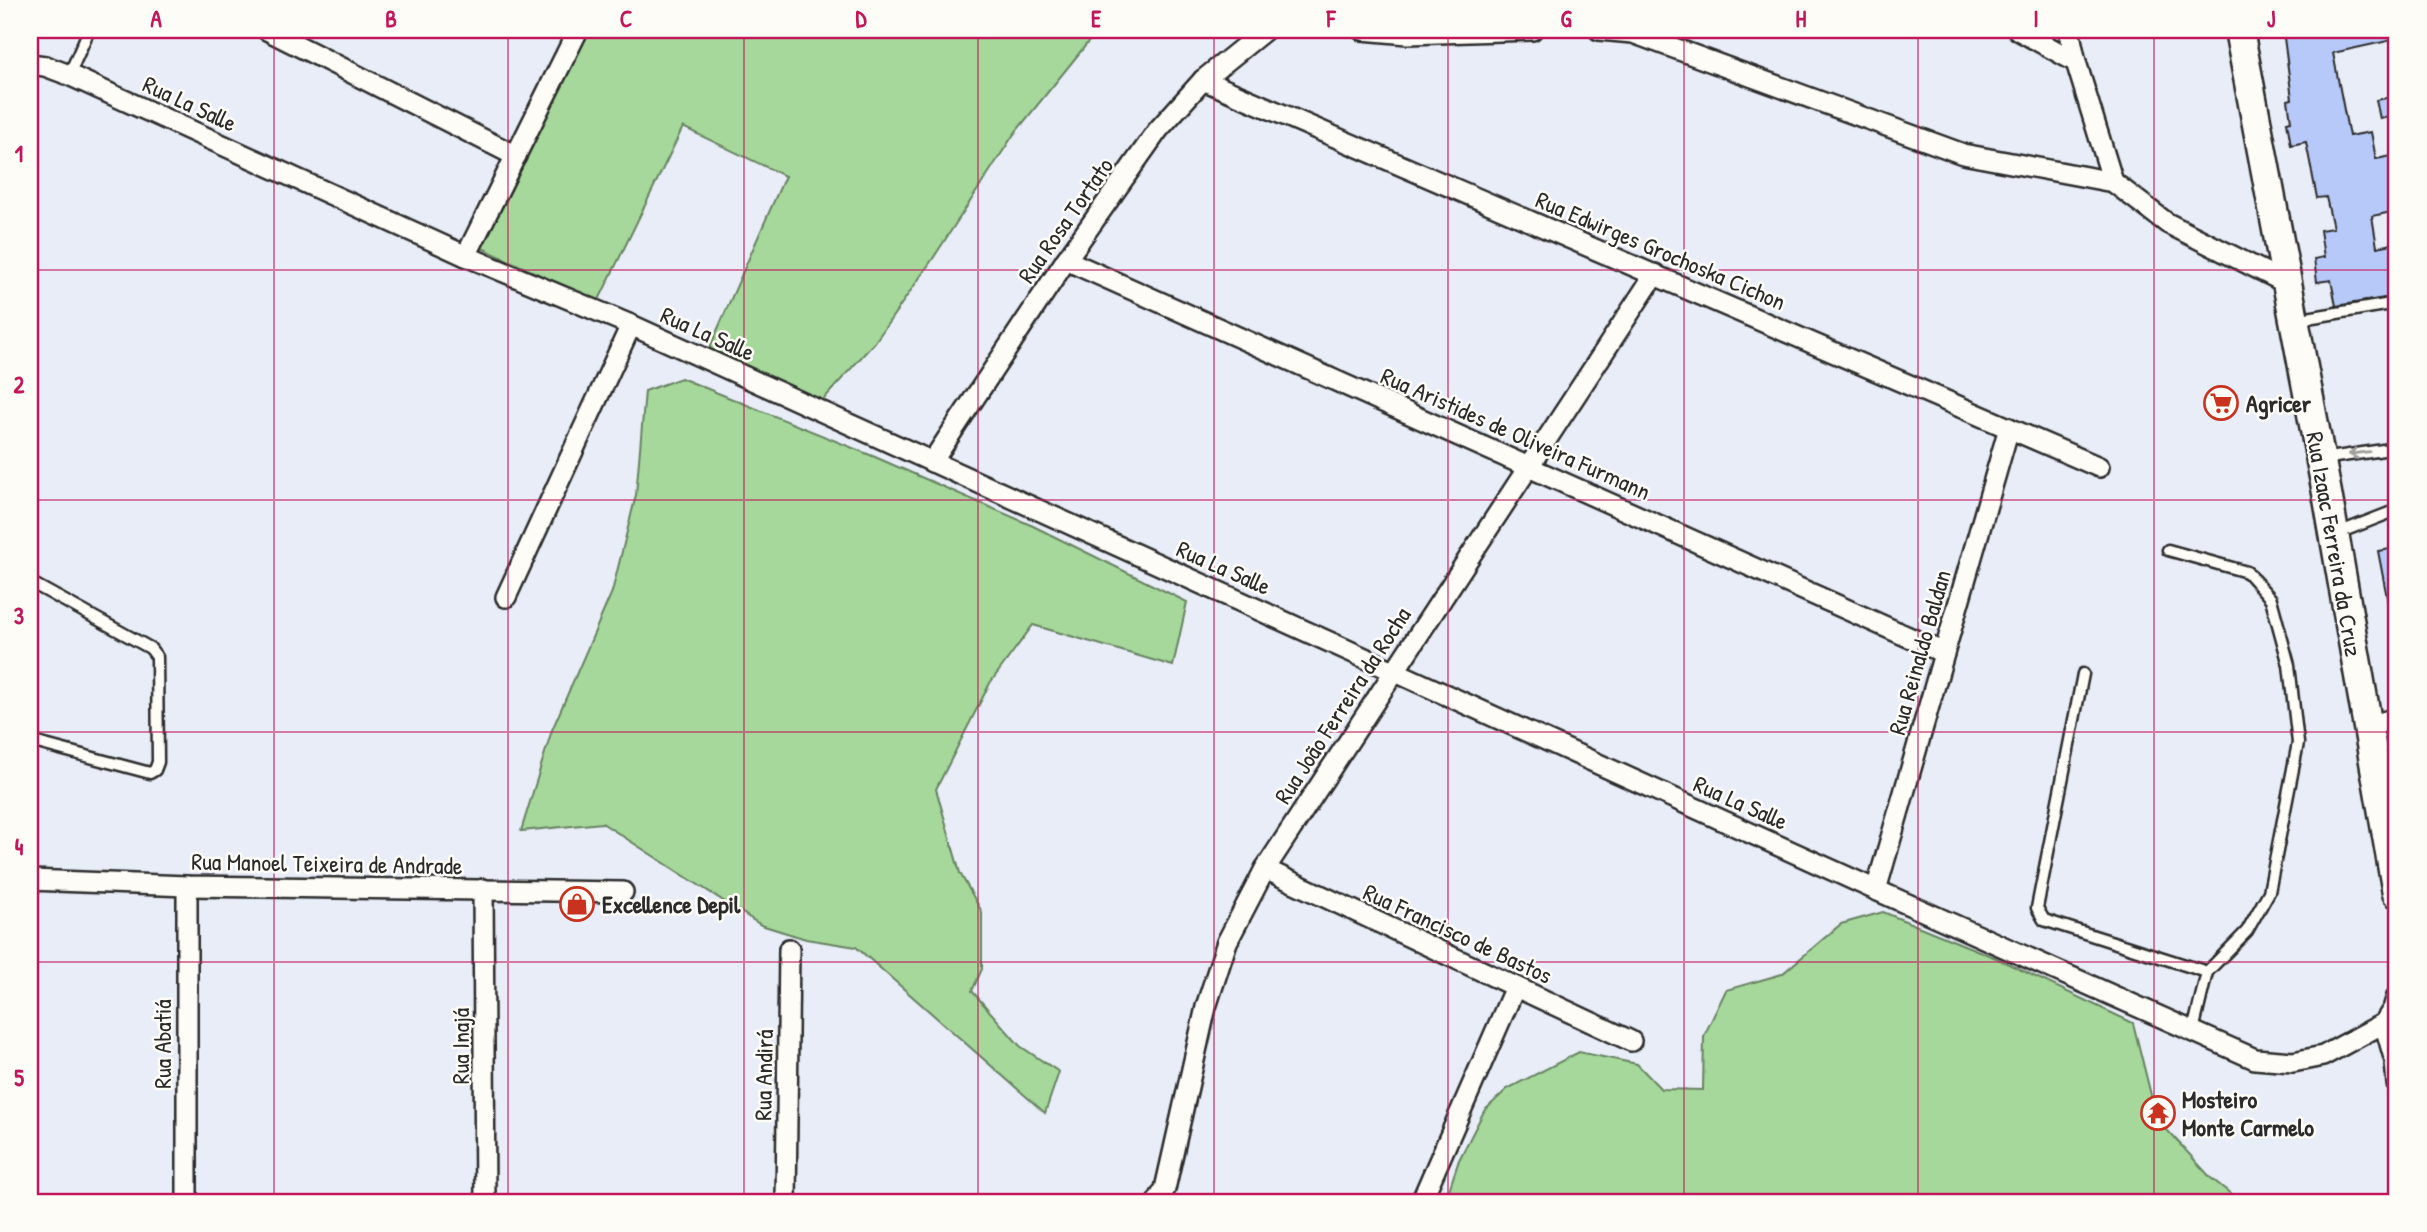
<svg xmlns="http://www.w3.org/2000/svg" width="2427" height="1232" font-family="'Patrick Hand',sans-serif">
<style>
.green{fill:#a5d89a;stroke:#688262;stroke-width:2}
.building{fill:#b6c9f9;stroke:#2b2b2b;stroke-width:2}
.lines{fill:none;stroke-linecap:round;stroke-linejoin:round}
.lane-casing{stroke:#2b2b2b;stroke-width:15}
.street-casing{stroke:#2b2b2b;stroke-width:24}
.secondary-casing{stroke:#2b2b2b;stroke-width:33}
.lane{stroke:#fdfcf7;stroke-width:10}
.street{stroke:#fdfcf7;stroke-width:19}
.secondary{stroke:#fdfcf7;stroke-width:28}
.oneway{stroke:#9e9e9b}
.grid{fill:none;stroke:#c2185b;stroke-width:2;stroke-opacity:0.55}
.labels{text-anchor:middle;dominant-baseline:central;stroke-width:5;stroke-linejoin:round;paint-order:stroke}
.street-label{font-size:24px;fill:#2b2b2b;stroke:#fdfcf7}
.poi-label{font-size:24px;font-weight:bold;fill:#2b2b2b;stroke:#fdfcf7;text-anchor:start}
.neatline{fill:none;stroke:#c2185b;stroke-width:2.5}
.grid-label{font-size:23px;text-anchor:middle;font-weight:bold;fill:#c2185b}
</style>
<rect width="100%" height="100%" fill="#e8edf8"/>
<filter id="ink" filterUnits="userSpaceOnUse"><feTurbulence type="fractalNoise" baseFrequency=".0143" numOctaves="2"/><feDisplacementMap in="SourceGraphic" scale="14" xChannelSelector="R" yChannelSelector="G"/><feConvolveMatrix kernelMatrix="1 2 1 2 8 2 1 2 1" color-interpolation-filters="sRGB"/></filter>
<g filter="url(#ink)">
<g class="green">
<polygon points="589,30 1098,30 1014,134 932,260 875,342 822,401 709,349 785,176 683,127 598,302 482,248"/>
<polygon points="681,378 875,457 1033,526 1187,602 1173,666 1033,625 990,683 936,789 960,873 982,912 982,969 972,991 1020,1046 1059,1072 1045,1113 856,947 806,939 761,925 602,823 521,831 552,730 612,592 636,495 645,391"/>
<polygon points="1883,912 1996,958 2133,1023 2157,1119 2211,1178 2241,1202 1445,1202 1459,1160 1484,1111 1507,1089 1579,1052 1637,1064 1661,1089 1703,1090 1704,1036 1726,990 1782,974 1841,924"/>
</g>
<g class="building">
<polygon points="2283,30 2397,30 2397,39 2333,53 2349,136 2371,132 2376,159 2397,155 2397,211 2372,216 2377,247 2397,243 2397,296 2336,306 2331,280 2317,282 2314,259 2324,257 2320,230 2333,228 2326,197 2317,198 2306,142 2291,145 2287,122 2291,121 2288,100 2292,99"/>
<polygon points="2397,96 2397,115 2380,119 2376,100"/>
<polygon points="2397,548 2397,607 2389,608 2378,551"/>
</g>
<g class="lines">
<g class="lane-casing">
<g id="lane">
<polyline points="69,75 89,30"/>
<polyline points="2295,320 2397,303"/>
<polyline points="2322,459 2397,448"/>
<polyline points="2338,533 2397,510"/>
<polyline points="2168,550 2247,572 2271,599 2289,665 2298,743 2269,892 2247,931 2207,972"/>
<polyline points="30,582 150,648 157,657 158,762 155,770 150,773 30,741"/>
<polyline points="2083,674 2037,908 2044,920 2207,972 2193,1031"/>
</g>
</g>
<g class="street-casing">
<g id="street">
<polyline points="267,30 516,156"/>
<polyline points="1362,30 1408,34 1532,30"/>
<polyline points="1599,30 1633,33 1963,154 2113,182 2167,223 2288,284"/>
<polyline points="2018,30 2076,62"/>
<polyline points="2069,30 2076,62 2113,182"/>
<polyline points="30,64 45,66 69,75 466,256 631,325 1876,890 2255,1059 2293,1062 2323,1056 2384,1023 2393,1009 2397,996"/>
<polyline points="1203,80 2099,467"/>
<polyline points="466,256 578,30"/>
<polyline points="1066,260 1944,653"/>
<polyline points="932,462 1066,260 1158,130 1203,80 1265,30"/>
<polyline points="506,597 631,325"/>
<polyline points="2368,726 2397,718"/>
<polyline points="1265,869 1631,1041"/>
<polyline points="30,880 187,886 623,892"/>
<polyline points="483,889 485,1202"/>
<polyline points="1876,890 2009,428"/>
<polyline points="2384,1023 2395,1061 2397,1084"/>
<polyline points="187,1202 187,886"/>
<polyline points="786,1202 789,949"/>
<polyline points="1157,1202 1165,1189 1206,1007 1227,942 1265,869 1655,274"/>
<polyline points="1421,1202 1515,987"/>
</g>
</g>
<g class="secondary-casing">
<polyline id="secondary" points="2239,30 2327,493 2397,893"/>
</g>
<use href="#lane" class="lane"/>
<use href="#street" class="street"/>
<use href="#secondary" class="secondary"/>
</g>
<defs><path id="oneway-shaft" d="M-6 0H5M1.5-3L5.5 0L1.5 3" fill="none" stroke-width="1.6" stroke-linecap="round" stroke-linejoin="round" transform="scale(1.75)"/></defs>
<use class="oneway" href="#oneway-shaft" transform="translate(2359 453) rotate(172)"/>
</g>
<path class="grid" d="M274,30V1202M508,30V1202M744,30V1202M978,30V1202M1214,30V1202M1448,30V1202M1684,30V1202M1918,30V1202M2154,30V1202M30,270H2397M30,500H2397M30,732H2397M30,962H2397"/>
<defs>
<g id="supermarket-ring" transform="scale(1.75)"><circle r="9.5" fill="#fdfcf7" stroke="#c8321e" stroke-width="1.5"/><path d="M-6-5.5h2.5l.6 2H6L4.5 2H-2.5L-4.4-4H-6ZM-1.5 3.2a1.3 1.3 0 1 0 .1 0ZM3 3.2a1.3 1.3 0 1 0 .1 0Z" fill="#c8321e"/></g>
<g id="shop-ring" transform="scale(1.75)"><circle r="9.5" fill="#fdfcf7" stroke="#c8321e" stroke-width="1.5"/><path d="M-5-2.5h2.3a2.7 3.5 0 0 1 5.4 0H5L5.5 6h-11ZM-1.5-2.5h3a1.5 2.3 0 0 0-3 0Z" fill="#c8321e"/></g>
<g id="temple-ring" transform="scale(1.75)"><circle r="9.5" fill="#fdfcf7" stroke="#c8321e" stroke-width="1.5"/><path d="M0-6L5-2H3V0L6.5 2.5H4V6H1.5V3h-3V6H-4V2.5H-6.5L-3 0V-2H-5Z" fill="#c8321e"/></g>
</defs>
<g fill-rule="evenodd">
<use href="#supermarket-ring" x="2221" y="403"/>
<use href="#shop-ring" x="577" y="904"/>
<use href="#temple-ring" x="2158" y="1113"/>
</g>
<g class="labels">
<g class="street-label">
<text transform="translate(190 103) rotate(25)">Rua La Salle</text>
<text transform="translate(1065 220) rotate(-55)">Rua Rosa Tortato</text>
<text transform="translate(1661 250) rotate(23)">Rua Edwirges Grochoska Cichon</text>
<text transform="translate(708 333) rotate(24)">Rua La Salle</text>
<text transform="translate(1516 433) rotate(24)">Rua Aristides de Oliveira Furmann</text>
<text transform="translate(2335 544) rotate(80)">Rua Izaac Ferreira da Cruz</text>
<text transform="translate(1224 567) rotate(24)">Rua La Salle</text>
<text transform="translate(1919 652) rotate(-74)">Rua Reinaldo Baldan</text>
<text transform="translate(1342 705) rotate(-57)">Rua João Ferreira da Rocha</text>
<text transform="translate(1741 802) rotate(24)">Rua La Salle</text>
<text transform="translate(327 863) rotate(1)">Rua Manoel Teixeira de Andrade</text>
<text transform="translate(1458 933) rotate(25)">Rua Francisco de Bastos</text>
<text transform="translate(162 1044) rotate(-90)">Rua Abatiá</text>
<text transform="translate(460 1046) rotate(-90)">Rua Inajá</text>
<text transform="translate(763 1075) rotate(-89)">Rua Andirá</text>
</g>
<g class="poi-label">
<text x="2246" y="403">Agricer</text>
<text x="602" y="904">Excellence Depil</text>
<text x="2182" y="1099">Mosteiro<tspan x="2182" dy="28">Monte Carmelo</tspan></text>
</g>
</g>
<rect width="2427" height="1232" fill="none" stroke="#fdfcf7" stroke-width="77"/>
<rect x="38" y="38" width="2350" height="1156" class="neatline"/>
<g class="grid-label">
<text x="156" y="27">A</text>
<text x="391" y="27">B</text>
<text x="626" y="27">C</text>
<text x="861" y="27">D</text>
<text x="1096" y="27">E</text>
<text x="1331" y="27">F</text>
<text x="1566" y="27">G</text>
<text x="1801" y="27">H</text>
<text x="2036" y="27">I</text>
<text x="2271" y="27">J</text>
<text x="19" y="162">1</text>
<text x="19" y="393">2</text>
<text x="19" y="624">3</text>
<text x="19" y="855">4</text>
<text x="19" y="1086">5</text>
</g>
</svg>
